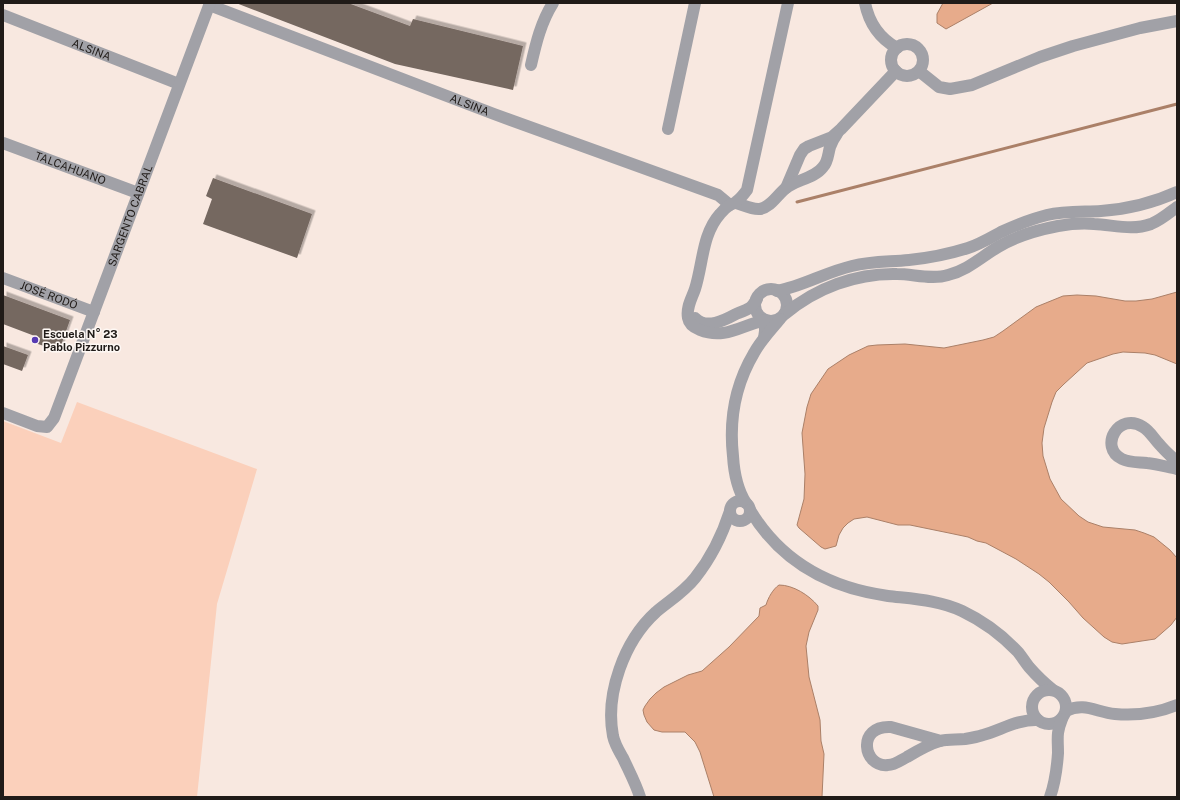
<svg xmlns="http://www.w3.org/2000/svg" width="1180" height="800" font-family="'Public Sans',sans-serif">
<style>
.green{fill:#fbd0bb}
.water{fill:#e7ab8b;stroke:#ab8068}
.lines{fill:none;stroke-linecap:round;stroke-linejoin:round}
.stream{stroke:#ab8068;stroke-width:3}
.building{fill:#746760;filter:url(#shadow)}
.minor{stroke:#a1a1a7;stroke-width:12}
.poi-dot{fill:#573ab2;stroke:#fef8f4;stroke-width:1.5}
.labels{text-anchor:middle;dominant-baseline:central;stroke-width:3;stroke-linejoin:round;paint-order:stroke}
.street-label{font-size:11px;fill:#201b18;stroke:#fef8f4}
.poi-label{font-size:11px;font-weight:bold;fill:#201b18;stroke:#fef8f4;text-anchor:start}
</style>
<defs>
<filter id="shadow"><feDropShadow dx="3.5" dy="-3.5" stdDeviation="0" flood-color="#0004"/></filter>
</defs>
<rect width="100%" height="100%" fill="#f8e8e0"/>
<polygon class="green" points="77,402 257,469 217,604 197,797 3,797 3,421 61,443"/>
<g class="water">
<polygon points="943,3 993,3 946,29 937,23 937,14"/>
<polygon points="1177,292 1177,364 1155,355 1145,353 1123,352 1113,354 1087,363 1064,384 1056,392 1052,402 1044,428 1042,443 1043,456 1050,479 1061,499 1079,516 1088,522 1103,527 1135,530 1144,533 1154,537 1170,550 1177,558 1177,617 1171,625 1155,639 1122,644 1112,642 1104,637 1083,618 1069,602 1049,582 1039,574 1016,559 986,543 977,541 968,537 949,533 910,525 898,525 867,517 854,519 848,523 843,528 839,535 836,546 825,549 821,547 799,528 797,525 804,499 805,474 802,433 807,407 811,394 828,369 849,355 868,346 877,345 905,344 944,348 983,340 994,337 1003,331 1036,307 1063,296 1077,295 1096,296 1125,301 1136,301 1152,299"/>
<path d="M779,585C793,585 809,595 818,606V610L809,632L806,646L809,677L820,720L821,741L824,754L822,797H714L700,752L695,742L685,732H662L654,730L647,722L644,715L643,710L645,706L650,699L656,693L664,687L688,675L702,671L729,647L759,616L760,608L766,605C768,598 773,589 779,585Z"/>
</g>
<g class="lines">
<polyline class="stream" points="797,202 1177,104"/>
</g>
<g class="building">
<polygon points="236,3 348,3 410,26 413,19 523,46 513,90 395,64"/>
<polygon points="213,178 312,214 297,258 203,224 212,199 206,196"/>
<polygon points="3,295 70,320 59,351 38,344 40,338 3,324"/>
<polygon points="3,346 28,355 22,371 3,364"/>
</g>
<g class="lines">
<g class="minor">
<path d="M865,3C869,23 879,38 897,48"/>
<path id="s1" d="M209,5L494,114L718,195L730,205"/>
<path id="s2" d="M3,15L179,84"/>
<circle cx="907" cy="60" r="16"/>
<path d="M531,65C536,43 541,22 553,3"/>
<polyline points="919,71 939,87 950,89 972,85 1040,57 1073,46 1140,28 1177,21"/>
<polyline points="668,129 695,3"/>
<path id="s3" d="M3,143L138,193"/>
<polyline points="786,188 800,155 804,149 809,146 832,137 841,129 896,71"/>
<path d="M736,203C743,205 752,210 760,209C771,207 777,195 786,188C796,180 815,178 823,167C828,162 828,154 830,147C832,142 834,138 837,134"/>
<path id="s4" d="M3,278L94,312"/>
<circle cx="771" cy="305" r="16"/>
<path d="M777,291C803,286 826,272 852,266C872,261 889,262 909,260C929,258 949,254 968,248C980,244 990,238 1001,232C1016,225 1031,219 1047,215C1064,211 1083,212 1101,211C1128,209 1153,203 1177,192"/>
<path d="M785,314C816,288 856,273 897,274C913,274 932,280 948,275C968,270 981,257 998,247C1016,236 1037,230 1058,226C1070,224 1082,223 1094,224C1114,225 1132,231 1151,224C1161,220 1169,213 1177,207"/>
<path d="M695,318C706,330 725,320 736,314C741,312 747,310 751,307C753,305 755,302 757,299"/>
<path d="M764,338L765,331V320C742,325 725,340 700,330C695,328 689,324 688,318C686,307 692,298 695,289C703,264 702,234 720,214C723,210 728,206 731,204C735,203 734,204 737,201C741,198 744,194 747,190L788,3"/>
<path id="s5" d="M3,413L37,426L47,427L54,418L210,3"/>
<path d="M1177,462C1171,456 1165,451 1160,445C1154,439 1150,431 1143,427C1119,411 1098,447 1122,459C1130,463 1139,462 1147,463C1157,464 1167,467 1177,469"/>
<circle cx="740" cy="511" r="10"/>
<path d="M746,503C737,489 734,473 733,456C729,420 735,385 754,353C761,340 771,330 780,319"/>
<path d="M750,510C781,562 829,588 888,596C914,599 939,600 962,611C983,621 1002,635 1018,652C1022,657 1025,662 1029,667C1036,675 1044,683 1053,690"/>
<circle cx="1049" cy="707" r="17"/>
<path d="M1066,711C1084,702 1096,712 1115,714C1136,716 1157,713 1177,705"/>
<path d="M941,741L891,727C856,725 863,768 888,765C895,765 901,760 907,757C917,751 929,744 940,741C948,739 957,740 965,739C971,738 977,737 983,735C1001,730 1018,719 1038,720"/>
<path d="M640,797C636,784 629,771 623,758C619,751 615,745 613,736C605,694 624,641 656,612C669,601 684,592 695,578C711,558 722,536 730,511"/>
<path d="M1050,797C1055,783 1057,768 1058,753C1058,738 1056,734 1062,719"/>
</g>
</g>
<circle class="poi-dot" cx="35" cy="340" r="4"/>
<g class="labels">
<g class="street-label">
<text stroke="none"><textPath href="#s2" startOffset="95">ALSINA</textPath></text>
<text stroke="none"><textPath href="#s1" startOffset="279">ALSINA</textPath></text>
<text stroke="none"><textPath href="#s3" startOffset="72">TALCAHUANO</textPath></text>
<text stroke="none"><textPath href="#s5" startOffset="274">SARGENTO CABRAL</textPath></text>
<text stroke="none"><textPath href="#s4" startOffset="49">JOSÉ RODÓ</textPath></text>
</g>
<g class="poi-label">
<text x="43" y="334">Escuela N° 23<tspan x="43" dy="13">Pablo Pizzurno</tspan></text>
</g>
</g>
<rect width="1180" height="800" fill="none" stroke="#201b18" stroke-width="8"/>
</svg>
